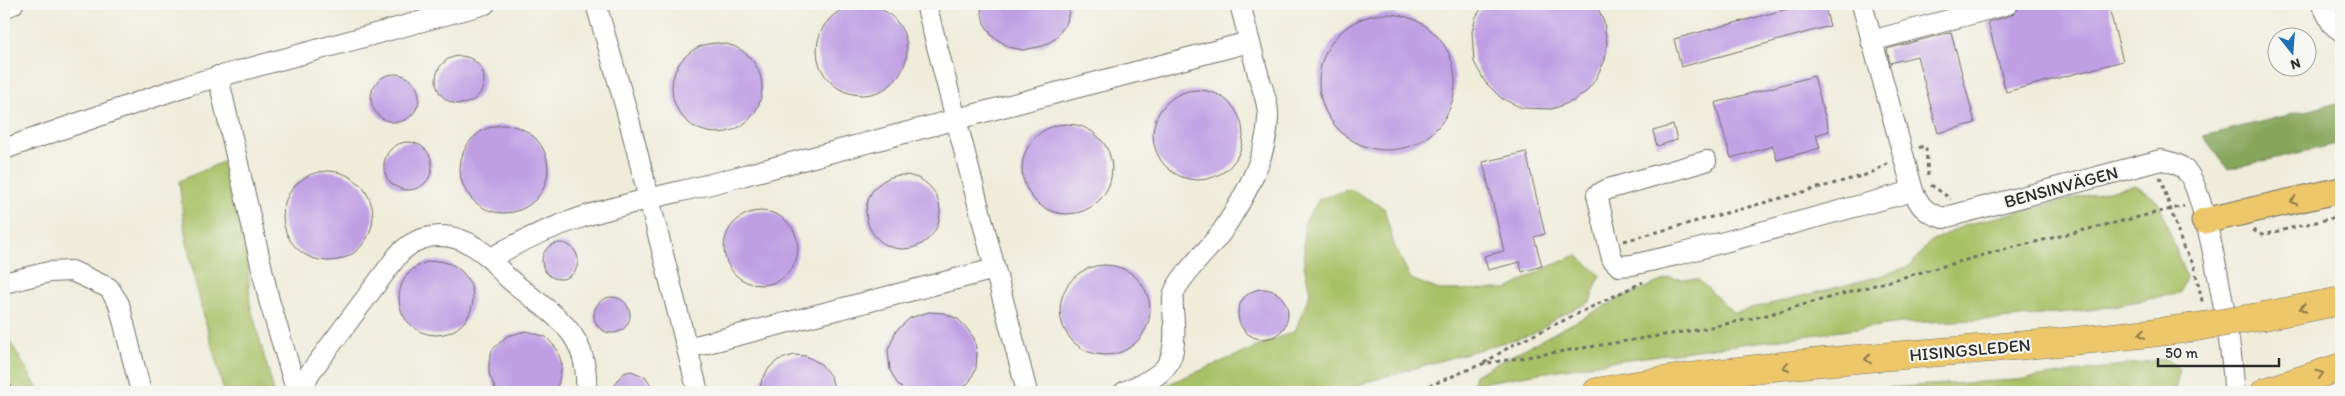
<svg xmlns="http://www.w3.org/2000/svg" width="2345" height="396" font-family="Itim,sans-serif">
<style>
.green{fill:#a8c065;stroke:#6a7648}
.forest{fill:#86a65a;stroke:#586842}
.building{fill:#bf9ee4}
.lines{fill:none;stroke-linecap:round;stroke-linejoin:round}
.minor-casing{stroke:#706f68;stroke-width:22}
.major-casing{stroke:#706f68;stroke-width:27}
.highway-casing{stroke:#706f68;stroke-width:29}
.path{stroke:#706f68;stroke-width:3;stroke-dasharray:4 4;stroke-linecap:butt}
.minor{stroke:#fff;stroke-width:20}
.major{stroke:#ecc669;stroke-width:25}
.highway{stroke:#ecc669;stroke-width:28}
.highway-bridge-casing{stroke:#706f68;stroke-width:29;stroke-linecap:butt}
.highway-bridge{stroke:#ecc669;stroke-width:28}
.oneway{stroke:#8c784a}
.labels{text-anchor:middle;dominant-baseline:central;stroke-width:4.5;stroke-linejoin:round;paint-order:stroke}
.street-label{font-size:18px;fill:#2b2b2b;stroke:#f6f6f2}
</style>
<rect width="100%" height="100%" fill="#f6f6f2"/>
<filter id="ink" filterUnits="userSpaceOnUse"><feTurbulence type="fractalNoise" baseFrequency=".02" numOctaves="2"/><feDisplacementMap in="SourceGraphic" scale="10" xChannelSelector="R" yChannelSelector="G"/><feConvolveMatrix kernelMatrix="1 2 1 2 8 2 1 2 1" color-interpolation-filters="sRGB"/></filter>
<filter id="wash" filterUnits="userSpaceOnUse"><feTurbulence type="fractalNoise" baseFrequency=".0096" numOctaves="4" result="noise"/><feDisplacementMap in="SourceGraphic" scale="20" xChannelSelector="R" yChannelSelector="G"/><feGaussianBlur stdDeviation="1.12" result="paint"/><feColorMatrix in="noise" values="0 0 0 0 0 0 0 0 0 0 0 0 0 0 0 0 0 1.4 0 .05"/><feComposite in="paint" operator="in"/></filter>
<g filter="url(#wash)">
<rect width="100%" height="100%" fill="#efecda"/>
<g class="green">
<polygon points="227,160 247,245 250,304 274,392 224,392 195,282 185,233 179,181"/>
<polygon points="2136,185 2158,201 2186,277 2180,293 2097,309 2001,319 1902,323 1614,361 1473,384 1475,375 1622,297 1669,278 1699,280 1734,313 1873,278 1910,266 1930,242 1965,225 2062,201"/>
<polygon points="1350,189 1384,208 1394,245 1411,279 1439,290 1508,289 1541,270 1577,255 1600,275 1590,302 1559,316 1533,334 1370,381 1342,392 1149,392 1295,331 1310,293 1304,265 1304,224 1319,199"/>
<polygon points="4,331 38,389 40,392 4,392"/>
<polygon points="2166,359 2180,369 2175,390 2173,392 1811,392 2017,380"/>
</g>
<polygon class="forest" points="2341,102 2341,143 2228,169 2203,136"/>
<g id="blocks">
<g class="building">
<polygon points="980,4 1070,4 1067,22 1056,38 1043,46 1023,50 1009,47 992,36 984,23"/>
<polygon points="1484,4 1596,4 1604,22 1607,45 1605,60 1595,80 1586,92 1573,101 1552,109 1522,108 1501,98 1485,82 1474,62 1472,32 1476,17"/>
<polygon points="1794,4 1824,4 1830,26 1681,67 1674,39 1795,7"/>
<polygon points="2030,4 2108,4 2123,61 2006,92 1988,22 2012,15 2020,7"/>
<circle cx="862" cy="50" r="45"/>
<circle cx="1387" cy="82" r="68"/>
<polygon points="1951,32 1975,123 1938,133 1917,56 1890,63 1887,49"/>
<circle cx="717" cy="88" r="45"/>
<circle cx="460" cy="80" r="24"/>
<circle cx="395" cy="98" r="24"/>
<polygon points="1814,76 1829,131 1816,135 1820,148 1777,160 1773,146 1731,158 1715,103"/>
<circle cx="1198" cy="135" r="45"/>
<circle cx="1067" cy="169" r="45"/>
<polygon points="1673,125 1677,140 1657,146 1653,131"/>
<circle cx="504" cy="169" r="44"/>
<circle cx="408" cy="166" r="24"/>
<polygon points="1526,152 1545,234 1534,237 1542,266 1522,272 1520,262 1488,270 1484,256 1504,251 1483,162"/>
<circle cx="328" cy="216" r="45"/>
<circle cx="903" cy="212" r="37"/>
<circle cx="761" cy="248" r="37"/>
<circle cx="560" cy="261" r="18"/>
<circle cx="436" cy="298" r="37"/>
<circle cx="1105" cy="310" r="45"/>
<circle cx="1263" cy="314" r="25"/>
<circle cx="612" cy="315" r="18"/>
<polygon points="929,312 944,313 958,319 965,326 974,338 977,353 976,368 970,381 959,392 906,392 897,383 890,370 888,350 896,331 910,318"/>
<polygon points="526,331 546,337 557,349 562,365 558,385 553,392 497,392 489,374 489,362 492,350 507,336"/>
<polygon points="794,355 806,356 821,364 831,377 835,392 759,392 762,379 769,368 778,360"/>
<polygon points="631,371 646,377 650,384 651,392 612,392 618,379 624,373"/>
</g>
</g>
</g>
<g filter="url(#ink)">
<use href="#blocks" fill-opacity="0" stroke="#706f68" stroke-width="1"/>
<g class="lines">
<g class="minor-casing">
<g id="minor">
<polyline points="596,4 627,112 698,392"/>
<polyline points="926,4 1027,392"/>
<path d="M1862,4L1913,191C1920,207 1926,213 1943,218L2161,160C2172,162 2181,164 2188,173C2207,197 2235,358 2234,392"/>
<polyline points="2322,4 2332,24 2341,31"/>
<polyline points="4,8 13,4"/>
<polyline points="1871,41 2008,4"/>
<polyline points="218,76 269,300 297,392"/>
<polyline points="4,149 188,85 485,4"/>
<polyline points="1706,161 1608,189 1597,195 1612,259 1619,266 1632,265 1676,255 1913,191"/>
<path d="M490,259C570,209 656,200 745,175C913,130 1081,85 1249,42"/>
<polyline points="4,283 49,272 72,271 109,288 119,304 141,392"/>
<polyline points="688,348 995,269"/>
<path d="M302,392L309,374L398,255C421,230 454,231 481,251C492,258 499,270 508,278C549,314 590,328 586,392"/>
<path d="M1124,392C1162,375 1177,369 1174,324C1174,314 1171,302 1174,293C1181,274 1210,249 1223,230C1244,198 1267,158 1268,118C1269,104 1262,88 1258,74C1252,51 1246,27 1240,4"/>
</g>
</g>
<g class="major-casing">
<polyline id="major" points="2204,221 2341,190"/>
</g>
<g class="highway-casing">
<g id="highway">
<polyline points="2264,316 2341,301"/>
<path d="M1597,392C1793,355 1993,354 2190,328"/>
<polyline points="2265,392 2341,367"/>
</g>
</g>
<g class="path">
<polyline points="1919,148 1923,146 1926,148 1928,175"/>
<polyline points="2160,177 2183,247 2194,265 2203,305"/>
<polyline points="1931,185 1951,199"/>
<polyline points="2253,230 2262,235 2341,216"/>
<polyline points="1624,241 1869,174 1889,163"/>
<polyline points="1484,363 1511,346 1643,282"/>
<polyline points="4,377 14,392"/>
<polyline points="1414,392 1482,364 1702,329 1763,316 1998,251 2184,206"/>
</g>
<use href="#minor" class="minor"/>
<use href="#major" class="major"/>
<use href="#highway" class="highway"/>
<g class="highway-bridge-casing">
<polyline id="highway-bridge" points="2190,328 2264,316"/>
</g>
<use href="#highway-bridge" class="highway-bridge"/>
</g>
<defs><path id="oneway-chevron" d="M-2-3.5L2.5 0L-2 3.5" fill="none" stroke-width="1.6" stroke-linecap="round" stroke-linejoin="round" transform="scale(1.25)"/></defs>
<g class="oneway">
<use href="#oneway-chevron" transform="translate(2294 201) rotate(167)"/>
<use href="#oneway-chevron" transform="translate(2303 308) rotate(169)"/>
<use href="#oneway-chevron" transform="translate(2142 334) rotate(172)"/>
<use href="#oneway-chevron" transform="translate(1868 359) rotate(175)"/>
<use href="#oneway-chevron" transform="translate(1786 367) rotate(174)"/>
<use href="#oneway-chevron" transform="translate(2320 374) rotate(-19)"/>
</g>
</g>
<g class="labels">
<g class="street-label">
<text transform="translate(2061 187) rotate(-15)">BENSINVÄGEN</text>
<text transform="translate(1970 350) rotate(-5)">HISINGSLEDEN</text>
</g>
</g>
<rect width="2345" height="396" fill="none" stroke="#f6f6f2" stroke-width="20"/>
<g transform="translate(2292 52) rotate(163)"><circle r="24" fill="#f6f6f2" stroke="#a5a5a2"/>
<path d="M0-4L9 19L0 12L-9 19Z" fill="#1f6fb2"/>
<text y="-8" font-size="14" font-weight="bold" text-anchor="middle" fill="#2b2b2b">N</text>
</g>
<path d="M2158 358v8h121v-8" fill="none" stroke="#2b2b2b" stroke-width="2.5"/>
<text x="2165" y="358" font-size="15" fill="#2b2b2b" stroke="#f6f6f2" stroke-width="4" paint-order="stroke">50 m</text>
</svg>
